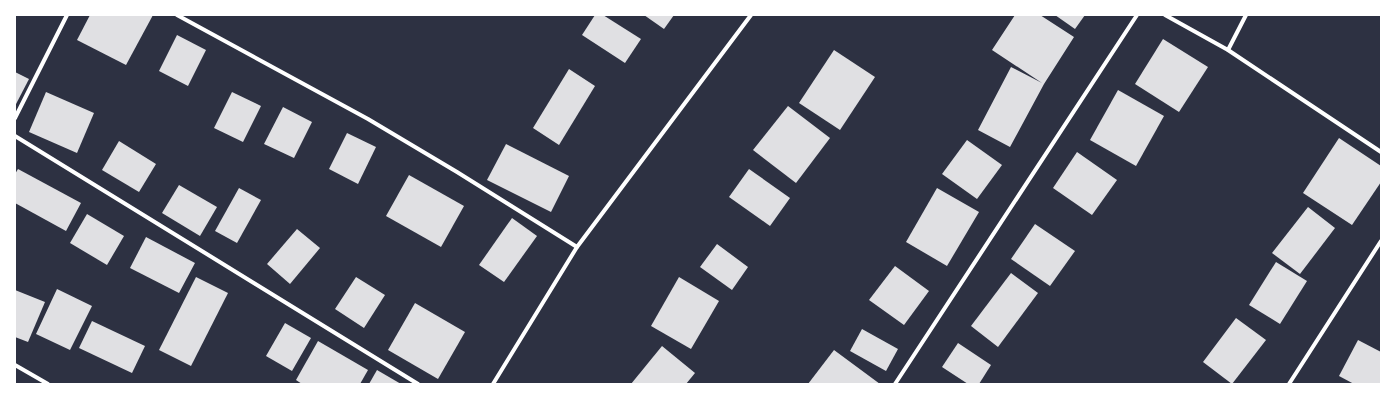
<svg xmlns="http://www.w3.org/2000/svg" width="1396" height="399" font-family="'DM Sans',sans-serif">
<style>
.building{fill:#e0e0e3}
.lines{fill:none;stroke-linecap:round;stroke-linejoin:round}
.minor{stroke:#fff;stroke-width:4}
</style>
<rect width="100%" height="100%" fill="#2d3142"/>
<g class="building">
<polygon points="90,15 153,15 126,65 77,40"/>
<polygon points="595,15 603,15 641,39 625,63 582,35"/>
<polygon points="644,15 674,15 664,29"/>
<polygon points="1015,15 1040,15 1074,37 1044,84 1010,147 978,130 1011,67 1042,83 992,50"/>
<polygon points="1055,15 1085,15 1075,29"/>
<polygon points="177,35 206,50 188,86 159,71"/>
<polygon points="1163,39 1208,67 1179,112 1135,84"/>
<polygon points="834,50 875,77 840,130 799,103"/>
<polygon points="569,69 595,86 559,145 533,128"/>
<polygon points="15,72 29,79 15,106"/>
<polygon points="1118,90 1164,116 1136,166 1090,140"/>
<polygon points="46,92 94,113 77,153 29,132"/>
<polygon points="232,92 261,106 243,142 214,128"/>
<polygon points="788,106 830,138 796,183 753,150"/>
<polygon points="283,107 312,122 294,158 264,144"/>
<polygon points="347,133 376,147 358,184 329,169"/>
<polygon points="1339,138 1381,166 1381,182 1352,225 1303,193"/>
<polygon points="967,140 1002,165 977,199 942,174"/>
<polygon points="119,141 156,164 139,192 102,170"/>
<polygon points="506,144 569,176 551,212 487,180"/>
<polygon points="1077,152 1117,180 1092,215 1053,188"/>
<polygon points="18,169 81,203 66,231 15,203 15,174"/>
<polygon points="749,169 790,198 770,226 729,197"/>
<polygon points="409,175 464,206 441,247 386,216"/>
<polygon points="179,185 217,207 200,236 162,213"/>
<polygon points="239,188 261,200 237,243 215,231"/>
<polygon points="937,188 979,212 947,266 906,242"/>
<polygon points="1308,207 1335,228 1300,274 1272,253"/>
<polygon points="87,214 124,236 107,265 70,243"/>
<polygon points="512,218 537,236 504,282 479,265"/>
<polygon points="1035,224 1075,251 1050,286 1011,259"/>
<polygon points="297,229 320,248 290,284 267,264"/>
<polygon points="146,237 195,263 179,293 130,268"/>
<polygon points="717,244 748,267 732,290 700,267"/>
<polygon points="1276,262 1307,281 1280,324 1249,305"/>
<polygon points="895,266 929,291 904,325 869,300"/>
<polygon points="1011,273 1038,293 998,347 971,326"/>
<polygon points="196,277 228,293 191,366 159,350"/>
<polygon points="356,277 385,295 364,328 335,309"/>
<polygon points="679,277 719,301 691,349 651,326"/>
<polygon points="57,289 92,306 70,350 36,334"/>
<polygon points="15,290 45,302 28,342 15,337"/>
<polygon points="415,303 465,332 438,379 388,350"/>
<polygon points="1236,318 1266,340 1232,384 1203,362"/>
<polygon points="92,321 145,346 132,373 79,348"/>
<polygon points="285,323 311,338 292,371 266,356"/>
<polygon points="862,329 898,349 886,371 850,351"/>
<polygon points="1358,340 1381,352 1381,384 1354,384 1339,376"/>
<polygon points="318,341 368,370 360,384 302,384 296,380"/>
<polygon points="958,343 991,365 979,384 968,384 942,367"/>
<polygon points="662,346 695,373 686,384 631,384"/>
<polygon points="834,350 880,384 808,384"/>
<polygon points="377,370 401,384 369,384"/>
</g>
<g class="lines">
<g class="minor">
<polyline points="177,15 368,119 457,172 577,247"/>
<polyline points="1165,15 1228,50 1381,152"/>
<polyline points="1228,50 1246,15"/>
<polyline points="15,118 67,15"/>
<polyline points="15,136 418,384"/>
<polyline points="15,365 48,384"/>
<polyline points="493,384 577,247 751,15"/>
<polyline points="895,384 1137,15"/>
<polyline points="1289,384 1381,241"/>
</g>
</g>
<rect width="1396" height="399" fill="none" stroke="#ffffff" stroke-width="32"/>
</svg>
